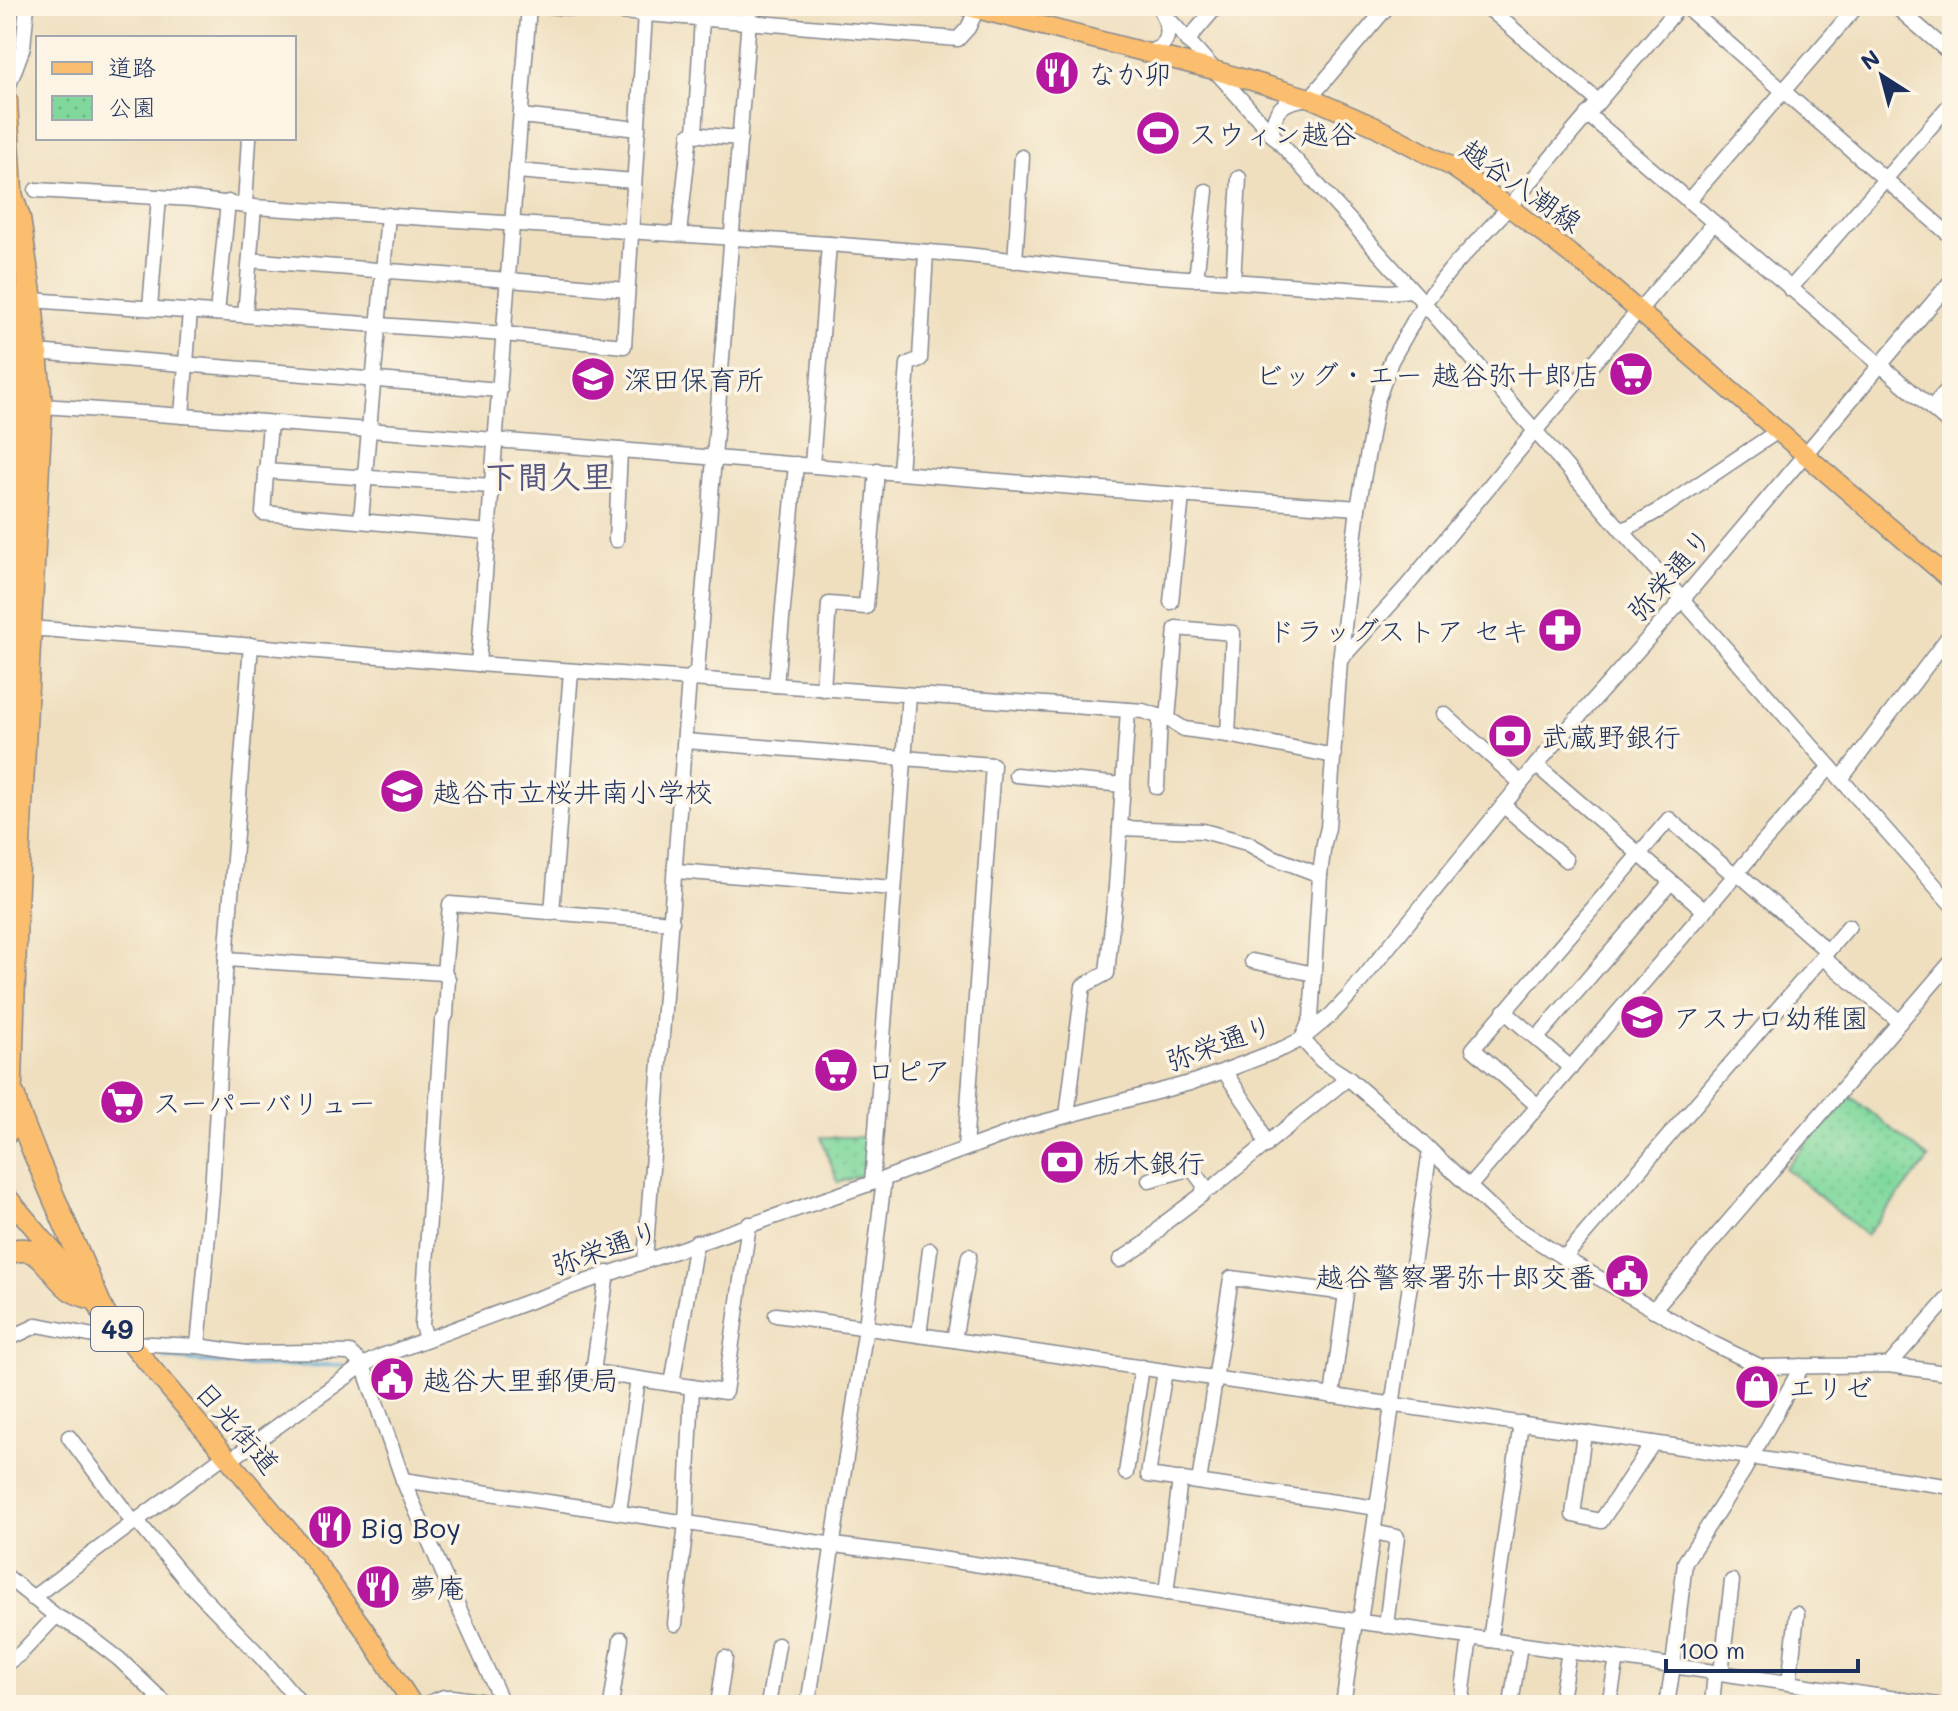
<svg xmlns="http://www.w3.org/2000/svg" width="1958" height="1711" font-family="Mali,'Klee One',sans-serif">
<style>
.park{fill:url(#park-dots);stroke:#4e847e;stroke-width:2}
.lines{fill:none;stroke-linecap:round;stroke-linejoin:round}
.stream{stroke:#5aaad4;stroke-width:4}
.minor-casing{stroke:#85878e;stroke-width:17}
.major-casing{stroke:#85878e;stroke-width:21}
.highway-casing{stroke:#85878e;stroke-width:25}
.minor{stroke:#fff;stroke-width:14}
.major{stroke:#fabe6e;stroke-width:18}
.highway{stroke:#fabe6e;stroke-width:22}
.labels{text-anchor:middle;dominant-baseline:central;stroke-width:7;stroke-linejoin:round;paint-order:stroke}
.shield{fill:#fcf5e5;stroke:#5e6a86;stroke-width:2}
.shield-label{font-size:26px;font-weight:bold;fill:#1b2f5e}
.poi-label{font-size:28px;fill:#1b2f5e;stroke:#fcf5e5;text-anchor:start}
.street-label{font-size:28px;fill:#1b2f5e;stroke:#fcf5e5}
.quarter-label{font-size:32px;font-weight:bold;fill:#53547f;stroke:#fcf5e5}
</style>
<defs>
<pattern id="park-dots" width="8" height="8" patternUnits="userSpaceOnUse" patternTransform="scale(2)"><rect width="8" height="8" fill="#80d89d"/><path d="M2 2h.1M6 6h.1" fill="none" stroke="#6eba8a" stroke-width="1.8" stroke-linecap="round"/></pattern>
</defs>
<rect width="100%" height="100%" fill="#fcf5e5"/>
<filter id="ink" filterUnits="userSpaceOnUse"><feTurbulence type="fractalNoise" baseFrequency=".0125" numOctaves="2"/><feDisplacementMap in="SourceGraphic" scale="16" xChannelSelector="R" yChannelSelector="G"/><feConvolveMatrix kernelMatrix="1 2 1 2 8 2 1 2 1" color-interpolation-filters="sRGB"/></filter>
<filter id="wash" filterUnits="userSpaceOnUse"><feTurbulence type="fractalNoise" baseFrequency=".006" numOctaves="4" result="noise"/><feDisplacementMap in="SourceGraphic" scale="32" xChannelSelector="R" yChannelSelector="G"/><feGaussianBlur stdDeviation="1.8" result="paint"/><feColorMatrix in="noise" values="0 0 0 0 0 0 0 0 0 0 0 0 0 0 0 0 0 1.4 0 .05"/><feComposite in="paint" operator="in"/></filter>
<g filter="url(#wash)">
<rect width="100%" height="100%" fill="#efdfbf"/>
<g class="park">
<polygon points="1848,1094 1929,1159 1866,1235 1785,1168"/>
<polygon points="821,1137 868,1137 867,1166 862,1175 838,1183"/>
</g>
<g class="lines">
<polyline class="stream" points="165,1358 246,1366 343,1365"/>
</g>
</g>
<g filter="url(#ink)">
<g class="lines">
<g class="minor-casing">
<g id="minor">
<polyline points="547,6 958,39 968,28 977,9"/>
<polyline points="1157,6 1424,303 1622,531 1952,905"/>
<polyline points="1486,6 1598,101"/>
<polyline points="1680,6 1509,207 1451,269 1424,303 1391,361 1377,401 1358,508 1340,661 1328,828 1324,843 1320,875 1311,1018 1302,1039 1322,1061 1348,1078 1430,1150 1506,1221 1564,1258 1712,1343 1761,1367 1889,1365 1952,1374"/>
<polyline points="1685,6 1952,237"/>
<polyline points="1895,6 1952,55"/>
<polyline points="1187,41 1217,6"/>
<path d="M1146,52C1168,48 1172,34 1163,15"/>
<polyline points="6,93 23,47 27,6"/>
<polyline points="1587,114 1952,426"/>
<polyline points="521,116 638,129"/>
<polyline points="695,134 702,18"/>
<path d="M1272,135C1273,107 1284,101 1310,98L1388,6"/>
<polyline points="517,171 634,181"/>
<polyline points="36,190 192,199 254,207 829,244 967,255 1145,275 1389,292 1411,290"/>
<polyline points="1688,201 1857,6"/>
<polyline points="245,205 249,138"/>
<polyline points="679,234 690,134 740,138"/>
<path d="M250,260C376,271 502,278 627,290"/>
<polyline points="1015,261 1022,157"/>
<polyline points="1196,279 1206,191"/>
<polyline points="1233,281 1239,178"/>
<polyline points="1790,289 1952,102"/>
<polyline points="31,300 504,334 624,346 645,14"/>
<polyline points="150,308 159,197"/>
<polyline points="217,313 228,202"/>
<polyline points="245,315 254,207"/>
<polyline points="36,352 500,390"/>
<path d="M41,406C480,435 918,478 1358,508"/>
<polyline points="1931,408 1952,385"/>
<polyline points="182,416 190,311"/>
<polyline points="270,423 263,513 489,532"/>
<polyline points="812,465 829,244"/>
<polyline points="265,471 492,486"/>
<polyline points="900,472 908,364 920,359 926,252"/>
<polyline points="361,520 388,215"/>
<polyline points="1622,531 1663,508 1778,431"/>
<polyline points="616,540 620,450"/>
<polyline points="1171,602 1182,496"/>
<polyline points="30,628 478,664 1143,711 1168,719 1184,729 1228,735 1334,756"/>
<polyline points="1340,660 1407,586 1535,431 1714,223"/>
<polyline points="478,664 529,6"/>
<polyline points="776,685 796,464"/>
<polyline points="823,689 829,604 866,607 877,470"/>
<polyline points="1444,714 1521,783"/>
<polyline points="1168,719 1176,628 1233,633 1228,735"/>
<polyline points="685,741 993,765 965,1148"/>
<polyline points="1536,765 1705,911"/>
<polyline points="1016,775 1123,785"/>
<polyline points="6,779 23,780"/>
<polyline points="1841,779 1952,632"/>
<polyline points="1157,787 1160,716"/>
<polyline points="1503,805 1566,860"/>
<polyline points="1120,828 1203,831 1247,843 1270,856 1320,875"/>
<polyline points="676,871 894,888"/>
<polyline points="1738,873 1827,951"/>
<polyline points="552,913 571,671"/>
<polyline points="1822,957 1900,1022"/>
<polyline points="226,959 444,973"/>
<polyline points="1252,961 1314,974"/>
<polyline points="1504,1011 1571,1068"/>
<polyline points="1537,1038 1671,882"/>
<polyline points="1224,1071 1256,1118 1266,1146"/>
<polyline points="1538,1106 1473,1049 1669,819 1735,876"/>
<polyline points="1067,1116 1083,986 1107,973 1116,887 1128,710"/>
<polyline points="872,1183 909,695"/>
<polyline points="1469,1187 1759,847 1830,767"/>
<polyline points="1203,1191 1212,1188 1348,1078"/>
<polyline points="1564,1258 1849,926"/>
<polyline points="645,1260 689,679 697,671 750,6"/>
<polyline points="1120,1260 1146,1243 1166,1222 1203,1194 1204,1185 1193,1170 1185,1170 1149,1180"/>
<polyline points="607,1273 593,1372 725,1392 749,1224"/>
<polyline points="1653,1310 1952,961"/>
<polyline points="776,1315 954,1340 1952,1487"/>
<polyline points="919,1335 930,1250"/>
<polyline points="426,1339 422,1325 442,1022 446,1015 448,979 444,973 450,904 672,922"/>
<polyline points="6,1340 38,1325 129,1343 198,1346 246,1353 310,1352 350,1353 363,1365 403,1480 443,1573 503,1705"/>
<polyline points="954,1340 969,1256"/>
<polyline points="198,1346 212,1191 226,959 251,645"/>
<polyline points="1889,1365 1952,1294"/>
<polyline points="1165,1371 1148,1475 1377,1508"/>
<polyline points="672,1384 696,1242"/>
<polyline points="1584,1433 1573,1515 1601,1521 1653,1443"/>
<polyline points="69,1437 134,1523"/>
<polyline points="230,1460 363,1365 379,1357 533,1300 872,1183 1028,1126 1190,1083 1224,1071 1284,1048 1302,1039 1331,1015 1348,997 1536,765 1683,599 1952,280"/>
<polyline points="1126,1473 1142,1367"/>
<polyline points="403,1480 834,1545 921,1556 1355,1621 1673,1666 1937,1705"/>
<polyline points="1199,1482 1231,1278 1346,1293 1332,1396"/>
<polyline points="619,1512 638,1379"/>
<polyline points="137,1521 186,1580 261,1657 302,1705"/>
<polyline points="1374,1532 1397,1537 1386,1626"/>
<polyline points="6,1576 56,1616 84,1632 119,1659 167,1705"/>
<polyline points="1166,1593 1180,1479"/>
<polyline points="32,1598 225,1455"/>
<polyline points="675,1624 686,1523 692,1387"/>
<polyline points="1490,1640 1521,1423"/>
<polyline points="6,1664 21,1653 56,1616"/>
<polyline points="1721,1673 1732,1581"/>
<polyline points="1789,1683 1797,1614"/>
<polyline points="424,1705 444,1697 452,1697 507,1705"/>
<polyline points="611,1705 621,1639"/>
<polyline points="718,1705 725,1658"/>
<polyline points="768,1705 778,1645"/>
<polyline points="808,1705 866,1327 884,1179"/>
<polyline points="1343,1705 1355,1621 1361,1615 1430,1150"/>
<polyline points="1461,1705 1470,1637"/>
<polyline points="1511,1705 1520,1644"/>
<polyline points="1560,1705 1569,1651"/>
<polyline points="1609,1705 1617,1658"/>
<polyline points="1667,1705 1673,1666 1685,1562 1743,1472 1802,1366"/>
<polyline points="1712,1705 1715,1672"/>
</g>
</g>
<g class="major-casing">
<g id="major">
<polyline points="965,6 1214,70 1310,98 1376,127 1452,167 1509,207 1591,270 1952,581"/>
<polyline points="6,1195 317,1564 366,1632 413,1705"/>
</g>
</g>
<g class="highway-casing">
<g id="highway">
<polyline points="6,101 12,208"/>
<polyline points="6,765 20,431 17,298"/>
<polyline points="14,1096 17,1109 34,1152 104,1314"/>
<polyline points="6,1133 11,1083 16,907 41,406 31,300 19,218 11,194"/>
<path d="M6,1254C42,1237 49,1276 73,1291C78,1294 86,1296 92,1298"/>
</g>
</g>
<use href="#minor" class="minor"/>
<use href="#major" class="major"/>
<use href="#highway" class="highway"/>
</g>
</g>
<defs>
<g id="restaurant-disc" transform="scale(2.3)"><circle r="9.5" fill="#b5179e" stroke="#fcf5e5"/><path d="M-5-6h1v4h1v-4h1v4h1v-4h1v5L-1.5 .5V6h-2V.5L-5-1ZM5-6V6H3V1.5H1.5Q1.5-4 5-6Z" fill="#fff"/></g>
<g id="stadium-disc" transform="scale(2.3)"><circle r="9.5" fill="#b5179e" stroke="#fcf5e5"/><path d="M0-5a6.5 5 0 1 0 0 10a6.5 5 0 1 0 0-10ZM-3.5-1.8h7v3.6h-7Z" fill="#fff"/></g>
<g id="supermarket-disc" transform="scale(2.3)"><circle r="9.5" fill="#b5179e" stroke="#fcf5e5"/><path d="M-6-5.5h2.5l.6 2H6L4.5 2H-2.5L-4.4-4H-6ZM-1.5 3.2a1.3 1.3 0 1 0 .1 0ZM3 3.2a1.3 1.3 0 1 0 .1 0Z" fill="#fff"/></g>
<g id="school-disc" transform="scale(2.3)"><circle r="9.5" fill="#b5179e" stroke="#fcf5e5"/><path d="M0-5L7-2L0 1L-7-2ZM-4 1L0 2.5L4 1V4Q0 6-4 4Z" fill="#fff"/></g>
<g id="pharmacy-disc" transform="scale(2.3)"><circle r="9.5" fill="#b5179e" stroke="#fcf5e5"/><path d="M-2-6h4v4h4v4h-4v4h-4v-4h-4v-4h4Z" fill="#fff"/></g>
<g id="bank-disc" transform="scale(2.3)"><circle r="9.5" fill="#b5179e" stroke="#fcf5e5"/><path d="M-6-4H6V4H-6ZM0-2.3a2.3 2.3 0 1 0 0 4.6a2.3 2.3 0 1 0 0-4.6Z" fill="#fff"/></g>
<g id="civic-disc" transform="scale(2.3)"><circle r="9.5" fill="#b5179e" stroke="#fcf5e5"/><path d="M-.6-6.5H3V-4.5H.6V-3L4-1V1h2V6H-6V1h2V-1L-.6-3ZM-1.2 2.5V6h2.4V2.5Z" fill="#fff"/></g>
<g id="shop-disc" transform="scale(2.3)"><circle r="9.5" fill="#b5179e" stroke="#fcf5e5"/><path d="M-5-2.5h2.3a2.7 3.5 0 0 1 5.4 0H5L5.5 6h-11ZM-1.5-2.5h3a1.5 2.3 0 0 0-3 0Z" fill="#fff"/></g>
</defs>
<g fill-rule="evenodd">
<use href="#restaurant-disc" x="1057" y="73"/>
<use href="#stadium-disc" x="1158" y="133"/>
<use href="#supermarket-disc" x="1631" y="374"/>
<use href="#school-disc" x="593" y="379"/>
<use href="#pharmacy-disc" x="1560" y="630"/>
<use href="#bank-disc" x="1510" y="736"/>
<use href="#school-disc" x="402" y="791"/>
<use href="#school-disc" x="1642" y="1017"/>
<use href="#supermarket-disc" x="836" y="1070"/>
<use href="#supermarket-disc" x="122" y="1102"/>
<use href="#bank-disc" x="1062" y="1162"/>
<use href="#civic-disc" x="1627" y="1276"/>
<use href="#civic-disc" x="392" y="1379"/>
<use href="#shop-disc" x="1757" y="1387"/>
<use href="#restaurant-disc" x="330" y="1527"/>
<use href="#restaurant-disc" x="378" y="1587"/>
</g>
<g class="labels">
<rect class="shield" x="91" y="1307" width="52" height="44" rx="6"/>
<g class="shield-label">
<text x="117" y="1329">49</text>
</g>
<g class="poi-label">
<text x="1088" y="73">なか卯</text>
<text x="1189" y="133">スウィン越谷</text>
<text x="1600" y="374" text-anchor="end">ビッグ・エー 越谷弥十郎店</text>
<text x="624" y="379">深田保育所</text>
<text x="1529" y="630" text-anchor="end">ドラッグストア セキ</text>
<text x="1541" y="736">武蔵野銀行</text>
<text x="433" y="791">越谷市立桜井南小学校</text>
<text x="1673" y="1017">アスナロ幼稚園</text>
<text x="867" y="1070">ロピア</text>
<text x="153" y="1102">スーパーバリュー</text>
<text x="1093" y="1162">栃木銀行</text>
<text x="1596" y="1276" text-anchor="end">越谷警察署弥十郎交番</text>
<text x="423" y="1379">越谷大里郵便局</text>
<text x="1788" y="1387">エリゼ</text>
<text x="361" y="1527">Big Boy</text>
<text x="409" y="1587">夢庵</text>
</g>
<g class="street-label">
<text transform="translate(1522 185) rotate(35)">越谷八潮線</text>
<text transform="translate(1669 574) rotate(-49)">弥栄通り</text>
<text transform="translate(1219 1042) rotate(-20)">弥栄通り</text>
<text transform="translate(605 1247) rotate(-19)">弥栄通り</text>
<text transform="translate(238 1427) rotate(49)">日光街道</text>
</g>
<g class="quarter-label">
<text x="549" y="475">下間久里</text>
</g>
</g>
<rect width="1958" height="1711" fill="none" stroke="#fcf5e5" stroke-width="32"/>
<rect x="36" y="36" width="260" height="104" fill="#fcf5e5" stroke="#a2a6af" stroke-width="2"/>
<rect x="52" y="62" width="40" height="12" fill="#fabe6e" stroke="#a2a6af" stroke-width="2"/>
<text x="108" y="76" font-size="24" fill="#1b2f5e">道路</text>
<rect x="52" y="96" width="40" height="24" fill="url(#park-dots)" stroke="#a2a6af" stroke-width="2"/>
<text x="108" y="116" font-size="24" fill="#1b2f5e">公園</text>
<g transform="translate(1882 76) rotate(324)" stroke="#fcf5e5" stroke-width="6" paint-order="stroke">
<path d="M0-6L14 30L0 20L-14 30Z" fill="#1b2f5e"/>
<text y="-12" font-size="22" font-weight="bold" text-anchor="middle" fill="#1b2f5e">N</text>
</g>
<path d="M1666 1659v12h192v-12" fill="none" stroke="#1b2f5e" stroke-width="4"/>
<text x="1678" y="1659" font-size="24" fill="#1b2f5e" stroke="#fcf5e5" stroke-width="6" paint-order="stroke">100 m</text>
</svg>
